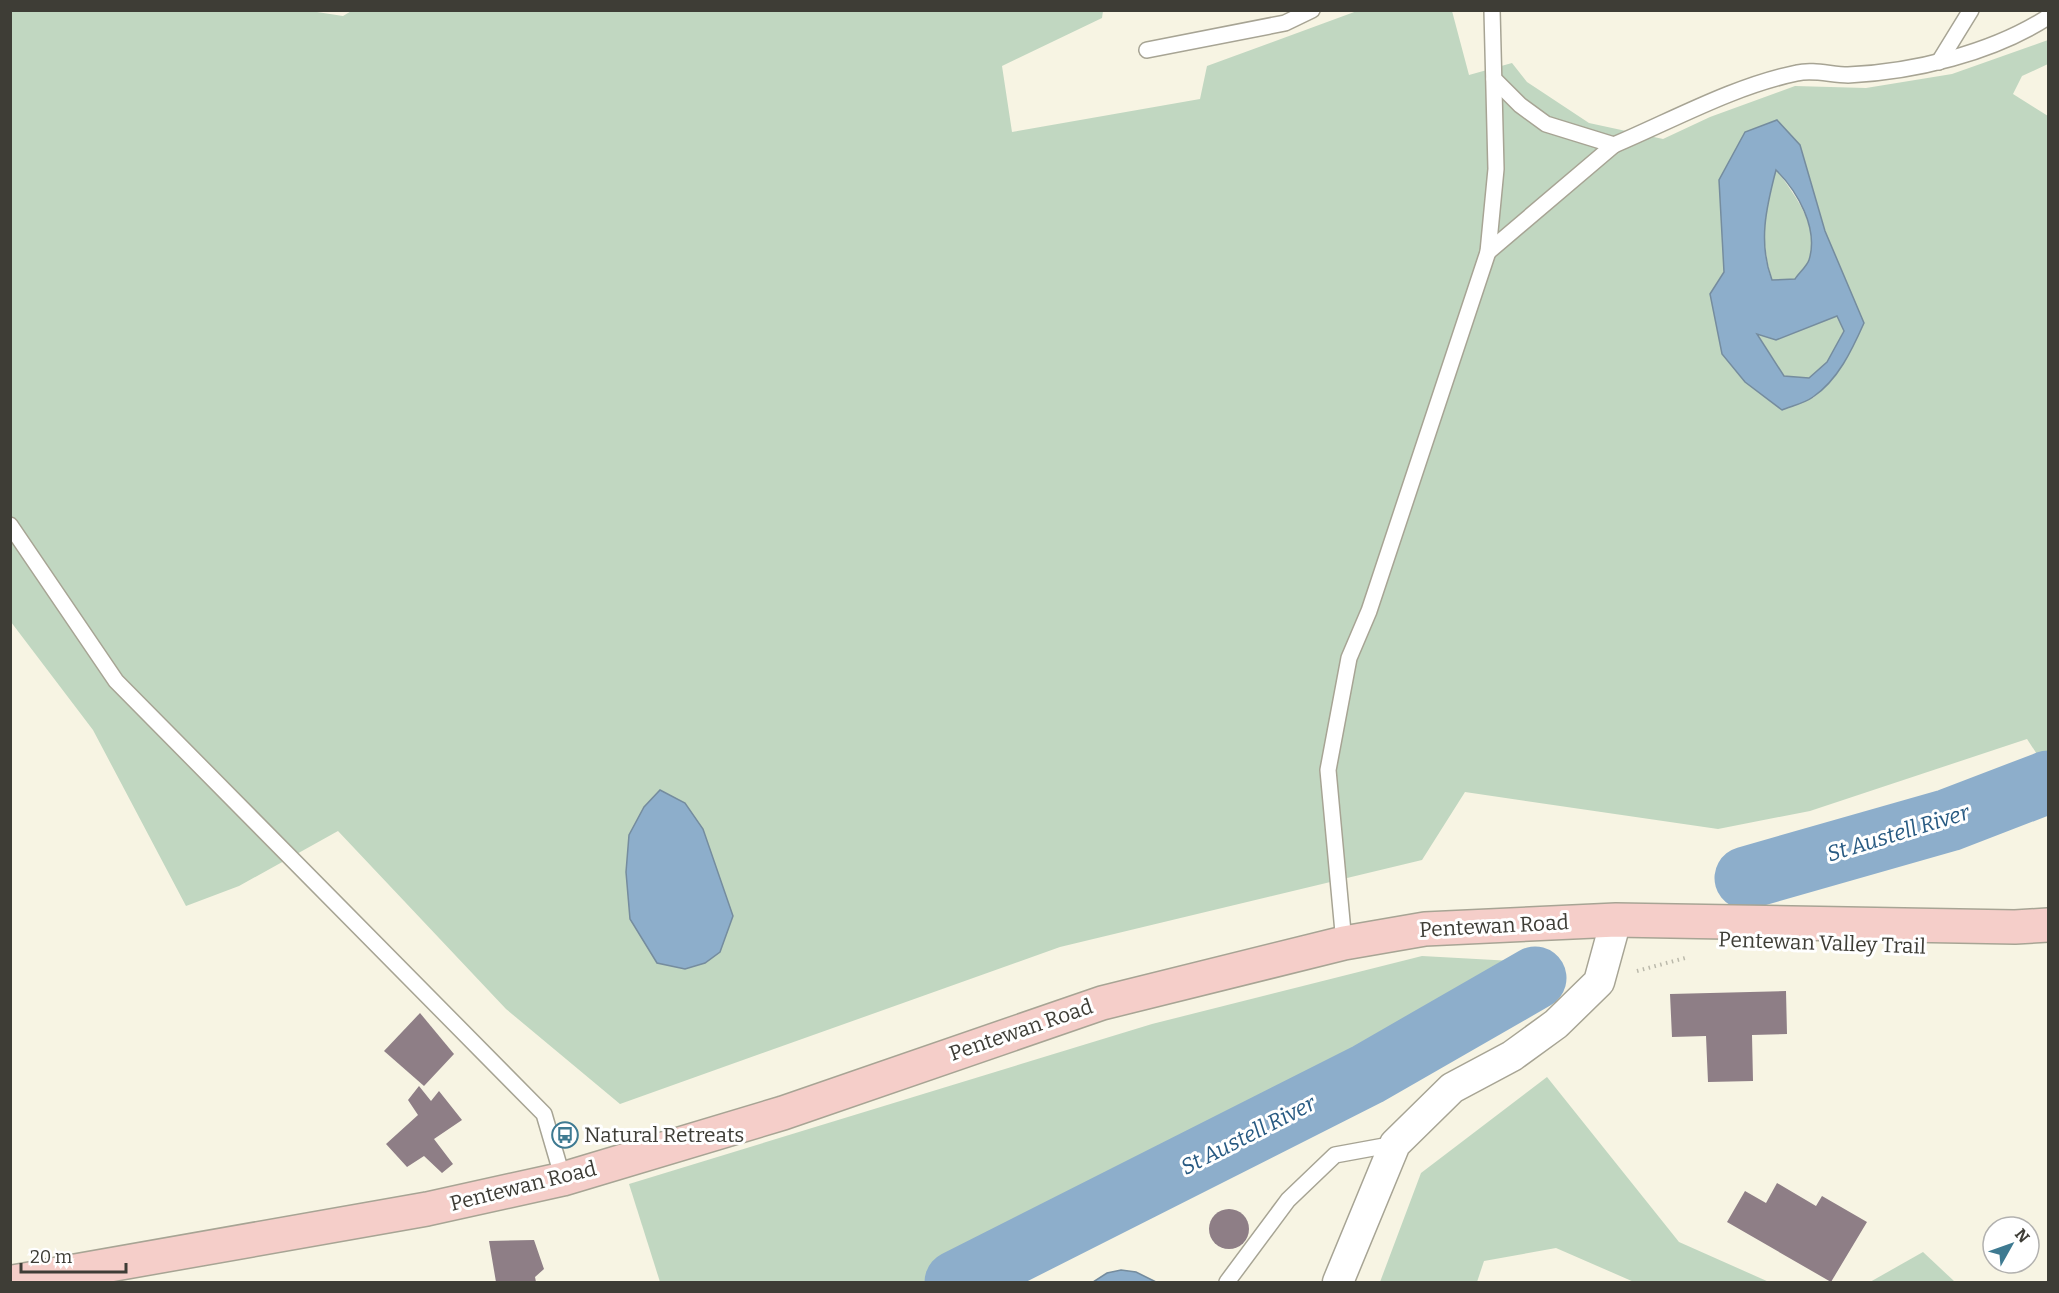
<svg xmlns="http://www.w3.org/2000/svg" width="2059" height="1293" font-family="Bitter,serif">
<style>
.green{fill:#c1d7c1;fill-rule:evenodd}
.water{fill:#8daecb;stroke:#758c9e;stroke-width:1.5;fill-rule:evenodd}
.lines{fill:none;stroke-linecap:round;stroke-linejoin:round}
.river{stroke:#8daecb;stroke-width:63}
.building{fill:#8e7e86}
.service-casing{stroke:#a7a494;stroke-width:18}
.minor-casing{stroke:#a7a494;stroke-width:33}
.secondary-casing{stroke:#a7a494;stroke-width:36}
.path{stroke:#bbb9ab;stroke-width:4;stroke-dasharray:1.5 4.5;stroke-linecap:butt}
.service{stroke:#fff;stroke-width:15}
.minor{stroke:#fff;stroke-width:30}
.secondary{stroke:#f5cec9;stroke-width:33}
.labels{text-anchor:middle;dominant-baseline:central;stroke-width:6;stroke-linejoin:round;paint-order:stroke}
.street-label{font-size:21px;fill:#3e3d36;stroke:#fff}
.poi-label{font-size:21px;fill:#3e3d36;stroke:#fff;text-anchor:start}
.water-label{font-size:22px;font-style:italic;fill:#285a82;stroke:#fff}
</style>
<rect width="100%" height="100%" fill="#f7f4e3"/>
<g class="green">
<path d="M304,10L343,16L353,10L1103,11L1102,18L1002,66L1012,132L1200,99L1207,66L1357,11H1452L1469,75L1512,63L1527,82L1589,123L1663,139L1710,117L1795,86L1866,88L1952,74L2048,40V64L2022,76L2013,94L2048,116V771L2027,739L1810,811L1718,829L1465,792L1422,860L1060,947L620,1104L506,1009L338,831L239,886L186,906L93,730L11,622V11ZM1777,120L1800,145L1825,231L1852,349L1832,380L1813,398L1722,354L1710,294L1724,272Z"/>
<path d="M1776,169C1794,195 1820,225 1809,260C1807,267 1799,273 1795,279L1772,280C1759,236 1765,212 1776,169Z"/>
<polygon points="1837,316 1844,330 1827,363 1809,378 1784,376 1757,333 1776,340"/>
<polygon points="1422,956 1531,962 1360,1063 923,1282 660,1282 629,1184 1152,1024"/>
<polygon points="1547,1077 1679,1242 1769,1282 1634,1282 1556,1248 1484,1261 1477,1282 1380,1282 1421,1173"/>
<polygon points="1923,1252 1955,1282 1870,1282"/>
</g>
<g class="water">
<path d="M1777,120L1800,145L1825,231L1864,323C1852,350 1838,380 1813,397C1805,403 1792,406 1782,410L1745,382L1722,354L1710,294L1724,272L1719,180L1745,132ZM1776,170C1797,191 1819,228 1809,260C1807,266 1799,273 1795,279L1772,280C1758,243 1766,208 1776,170ZM1837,316L1844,331L1827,362L1809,378L1784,376L1757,334L1776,340Z"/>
<polygon points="660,790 685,803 703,829 733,916 720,952 705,963 685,969 657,963 630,919 626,872 629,835 644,807"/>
<polygon points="1121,1270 1136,1272 1156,1282 1093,1282 1107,1273"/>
</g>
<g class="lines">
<g class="river">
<polyline points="1746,878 1949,820 2048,782"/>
<polyline points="956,1282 1368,1074 1535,978"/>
</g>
</g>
<g class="building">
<polygon points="1786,991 1787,1034 1752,1035 1753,1081 1708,1082 1706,1036 1672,1037 1670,994"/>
<polygon points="420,1013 454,1054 424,1086 384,1051"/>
<polygon points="419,1086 431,1101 439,1091 462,1120 434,1139 453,1164 442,1173 424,1156 407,1167 386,1144 418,1115 408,1100"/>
<polygon points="1777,1183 1816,1206 1822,1196 1867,1222 1831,1282 1727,1222 1745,1191 1766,1203"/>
<circle cx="1229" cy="1229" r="20"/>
<polygon points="534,1240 544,1269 535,1277 536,1282 496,1282 489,1241"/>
</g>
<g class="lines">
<g class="service-casing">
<g id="service">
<polyline points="1147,50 1285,23 1312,10"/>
<polyline points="1939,62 1971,10"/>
<path d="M1614,145C1673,120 1734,86 1797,73C1813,69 1832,75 1848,75C1914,72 1992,53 2048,17"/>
<polyline points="1488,252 1614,145 1546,124 1520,105 1494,79"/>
<polyline points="10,525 116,681 544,1114 563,1179"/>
<polyline points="1344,943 1328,770 1349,658 1369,611 1488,252 1496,169 1492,10"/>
<polyline points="1227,1282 1288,1200 1335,1155 1395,1144"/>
</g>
</g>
<g class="minor-casing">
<polyline id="minor" points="1338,1282 1395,1144 1452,1088 1512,1056 1556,1024 1599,982 1616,920"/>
</g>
<g class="secondary-casing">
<polyline id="secondary" points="13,1282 427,1209 563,1179 783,1113 1102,1003 1344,943 1425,929 1616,920 2015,927 2048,925"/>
</g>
<polyline class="path" points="1637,971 1685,958"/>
<use href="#service" class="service"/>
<use href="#minor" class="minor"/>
<use href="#secondary" class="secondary"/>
</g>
<defs>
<g id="bus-ring" transform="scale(1.35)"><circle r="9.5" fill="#fff" stroke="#3e7a91" stroke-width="1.5"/><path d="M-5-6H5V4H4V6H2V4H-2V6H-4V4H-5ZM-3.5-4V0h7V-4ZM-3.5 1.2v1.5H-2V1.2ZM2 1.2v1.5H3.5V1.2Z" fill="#3e7a91"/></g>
</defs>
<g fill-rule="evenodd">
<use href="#bus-ring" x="565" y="1135"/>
</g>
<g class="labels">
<g class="street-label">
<text transform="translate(1494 926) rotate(-3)">Pentewan Road</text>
<text transform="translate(1822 943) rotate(2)">Pentewan Valley Trail</text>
<text transform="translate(1021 1030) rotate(-19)">Pentewan Road</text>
<text transform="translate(523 1186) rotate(-14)">Pentewan Road</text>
</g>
<g class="poi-label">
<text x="584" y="1135">Natural Retreats</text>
</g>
<g class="water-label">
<text transform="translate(1898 833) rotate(-17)">St Austell River</text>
<text transform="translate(1248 1135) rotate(-27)">St Austell River</text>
</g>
</g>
<rect width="2059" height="1293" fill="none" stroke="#3e3d36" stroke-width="24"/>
<g transform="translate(2011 1245) rotate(50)"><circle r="28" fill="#ffffff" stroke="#b2b1af" stroke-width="1.5"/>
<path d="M0-4.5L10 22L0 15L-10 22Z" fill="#3e7a91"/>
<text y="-9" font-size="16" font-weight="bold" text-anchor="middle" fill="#3e3d36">N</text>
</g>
<path d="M21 1263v9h105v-9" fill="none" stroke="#3e3d36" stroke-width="3"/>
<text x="30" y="1263" font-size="18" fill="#3e3d36" stroke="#ffffff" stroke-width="4.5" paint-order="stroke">20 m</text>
</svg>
